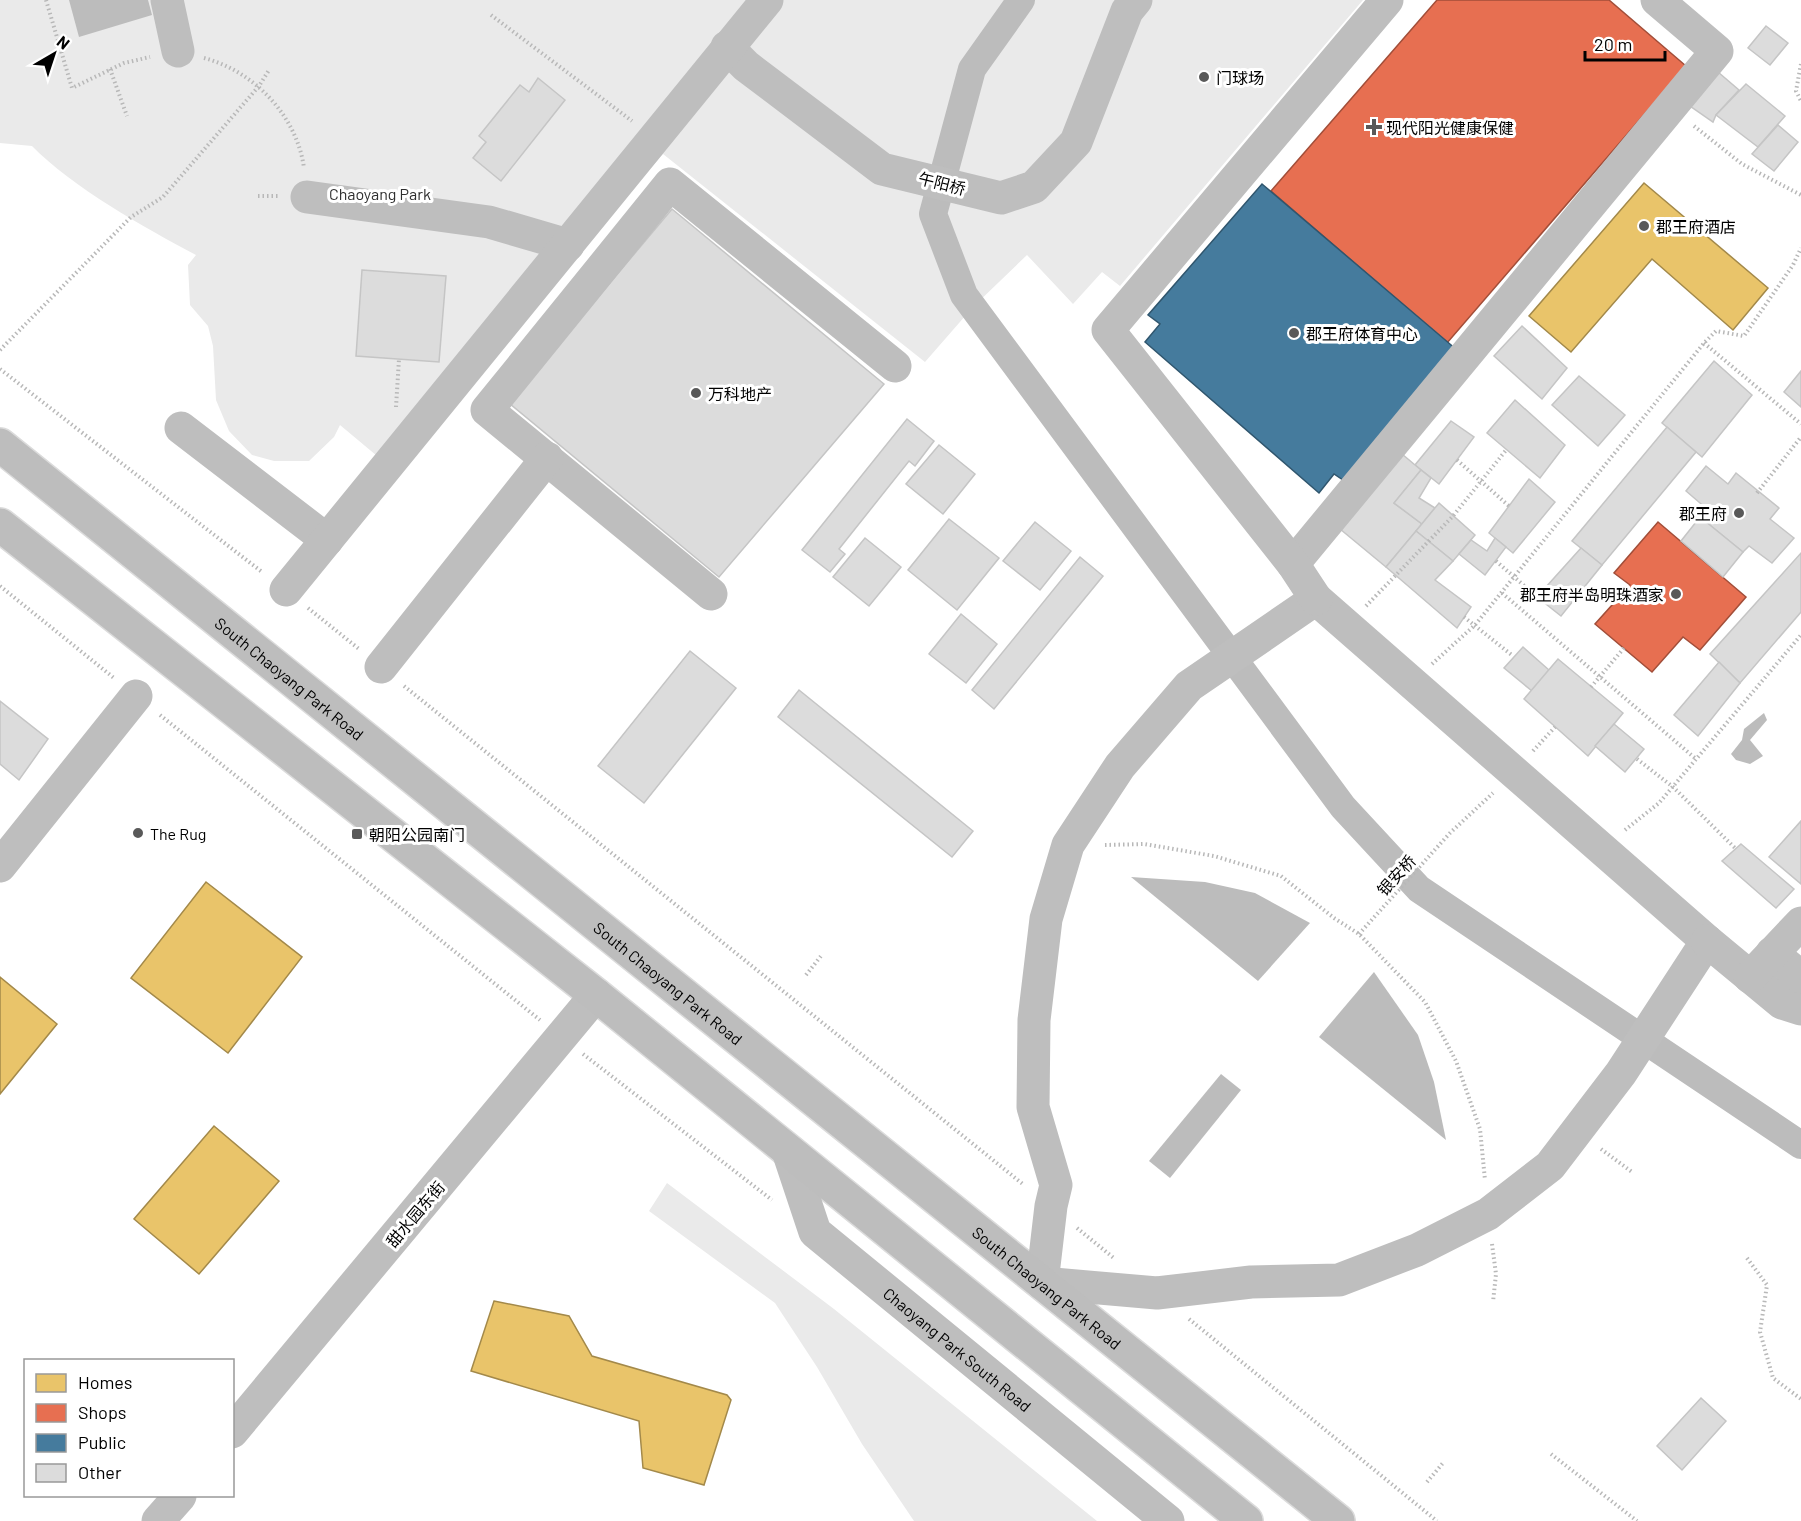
<svg xmlns="http://www.w3.org/2000/svg" width="1801" height="1521" font-family="Barlow,'Noto Sans SC',sans-serif">
<style>
.green{fill:#eaeaea}
.water{fill:#bcbcbc}
.homes{fill:#e9c46a;stroke:#a3894a;stroke-width:1.5}
.shops{fill:#e76f51;stroke:#a24e39;stroke-width:1.5}
.public{fill:#457b9d;stroke:#30566e;stroke-width:1.5}
.lines{fill:none;stroke-linecap:round;stroke-linejoin:round}
.canal{stroke:#bcbcbc;stroke-width:28}
.building{fill:#dcdcdc;stroke:#c5c5c5;stroke-width:1.5}
.major-casing{stroke:#dbdbdb;stroke-width:36}
.path{stroke:#b8b8b8;stroke-width:4;stroke-dasharray:1.5 3;stroke-linecap:butt}
.minor{stroke:#bebebe;stroke-width:33}
.major{stroke:#bdbdbd;stroke-width:33}
.poi-dot{fill:#595959;stroke:#fff;stroke-width:2}
.labels{text-anchor:middle;dominant-baseline:central;stroke-width:6;stroke-linejoin:round;paint-order:stroke}
.poi-label{font-size:16px;fill:#000;stroke:#fff;text-anchor:start}
.street-label{font-size:16px;fill:#000;stroke:#fff}
.park-label{font-size:16px;fill:#2f2f2f;stroke:#fff}
</style>
<rect width="100%" height="100%" fill="#fff"/>
<g class="green">
<path d="M0,0H1363L1120,286L1102,272L1073,304L1027,255L973,307L925,362L663,154L389,466L340,425L334,437L309,461H274L252,455L229,431L216,400L213,346L208,326L190,305L188,265L196,255C145,228 72,187 32,146L0,143Z"/>
<polygon points="667,1183 834,1309 1097,1521 914,1521 862,1444 817,1367 775,1303 649,1211"/>
</g>
<g class="water">
<polygon points="69,0 148,0 152,15 79,37"/>
<polygon points="1764,713 1767,720 1750,740 1763,756 1750,764 1736,760 1731,754 1742,740 1744,729"/>
<polygon points="1131,877 1205,882 1255,893 1310,923 1258,981"/>
<polygon points="1374,972 1418,1035 1434,1082 1446,1140 1319,1037"/>
<polygon points="1221,1074 1241,1090 1170,1178 1149,1161"/>
</g>
<g class="homes">
<polygon points="1644,183 1768,288 1733,330 1652,259 1571,352 1529,316"/>
<polygon points="206,882 302,957 228,1053 131,978"/>
<polygon points="0,977 57,1024 0,1094"/>
<polygon points="214,1126 279,1181 199,1274 134,1219"/>
<polygon points="494,1301 569,1316 592,1356 727,1395 731,1400 704,1485 643,1468 639,1421 471,1371"/>
</g>
<g class="shops">
<polygon points="1437,0 1609,0 1686,66 1447,343 1271,191"/>
<polygon points="1658,522 1746,597 1700,650 1683,637 1652,672 1595,624 1630,585 1614,573"/>
</g>
<polygon class="public" points="1262,184 1457,350 1346,482 1334,474 1319,493 1145,342 1160,324 1148,315"/>
<g class="lines">
<polyline class="canal" points="1021,0 972,69 933,214 964,295 1343,807 1419,889 1801,1145"/>
</g>
<g class="building">
<polygon points="1766,26 1788,43 1770,65 1748,48"/>
<polygon points="1718,72 1739,90 1716,115 1713,122 1690,106"/>
<polygon points="538,78 565,100 501,181 473,158 486,142 479,136 520,85 529,92"/>
<polygon points="1746,84 1785,116 1758,147 1716,115"/>
<polygon points="1778,125 1798,142 1774,171 1752,154"/>
<polygon points="672,209 884,384 719,577 509,403"/>
<polygon points="362,270 446,276 439,362 356,356"/>
<polygon points="1522,326 1567,368 1542,399 1494,356"/>
<polygon points="1714,361 1752,395 1702,457 1662,423"/>
<polygon points="1801,371 1801,407 1784,392"/>
<polygon points="1579,376 1625,415 1598,446 1552,405"/>
<polygon points="1515,400 1565,445 1540,478 1487,433"/>
<polygon points="907,419 934,441 915,466 909,461 839,549 845,554 830,572 802,550"/>
<polygon points="1451,421 1474,437 1439,484 1415,465"/>
<polygon points="1667,427 1696,452 1602,565 1572,541"/>
<polygon points="939,445 975,474 943,514 906,484"/>
<polygon points="1402,454 1421,470 1394,503 1422,524 1386,567 1340,529"/>
<polygon points="1706,466 1728,484 1736,473 1779,508 1770,519 1794,538 1772,563 1749,546 1743,552 1700,517 1707,509 1686,491"/>
<polygon points="1421,470 1431,478 1419,498 1435,508 1422,524 1394,503"/>
<polygon points="1529,479 1555,502 1513,553 1489,533"/>
<polygon points="1439,503 1475,535 1453,561 1416,531"/>
<polygon points="1700,517 1743,552 1723,577 1681,541"/>
<polygon points="949,519 999,558 957,610 908,570"/>
<polygon points="1035,522 1071,551 1040,590 1003,561"/>
<polygon points="1416,531 1453,561 1435,580 1471,607 1457,628 1386,567"/>
<polygon points="865,538 901,567 869,606 833,577"/>
<polygon points="1495,538 1506,547 1485,575 1459,554 1471,540 1487,551"/>
<polygon points="1581,548 1602,565 1561,616 1537,597"/>
<polygon points="1801,553 1801,612 1740,683 1710,654"/>
<polygon points="1080,557 1103,576 994,709 972,690"/>
<polygon points="961,614 997,644 966,683 929,654"/>
<polygon points="1523,647 1549,670 1532,691 1504,668"/>
<polygon points="690,651 736,688 644,803 598,766"/>
<polygon points="1558,659 1623,713 1588,756 1524,699"/>
<polygon points="1719,662 1740,683 1698,736 1674,715"/>
<polygon points="799,690 973,831 952,857 778,717"/>
<polygon points="0,701 48,739 19,780 0,764"/>
<polygon points="1614,724 1644,749 1625,772 1595,746"/>
<polygon points="1801,821 1801,884 1769,857"/>
<polygon points="1741,844 1794,889 1776,908 1722,861"/>
<polygon points="1701,1398 1726,1421 1682,1470 1657,1446"/>
</g>
<g class="lines">
<g class="major-casing">
<g id="major">
<path id="s2" d="M0,445L1338,1521"/>
<polyline points="0,525 596,995 1246,1521"/>
</g>
</g>
<g class="path">
<polyline points="46,0 72,88 124,63 150,57"/>
<polyline points="491,15 632,121"/>
<path d="M204,58C254,71 297,116 304,168"/>
<polyline points="1801,64 1796,91 1801,101"/>
<polyline points="110,69 127,116"/>
<polyline points="1694,126 1742,164 1801,195"/>
<polyline points="258,196 279,196"/>
<polyline points="1704,343 1801,424"/>
<polyline points="0,350 131,217 163,197 259,86 269,70"/>
<polyline points="0,369 262,572"/>
<polyline points="396,407 399,359"/>
<polyline points="1457,460 1509,506"/>
<polyline points="1757,493 1801,437"/>
<polyline points="1496,561 1537,597"/>
<polyline points="0,586 114,678"/>
<polyline points="1502,593 1696,759"/>
<polyline points="1366,606 1453,516 1507,449"/>
<polyline points="308,608 359,649"/>
<polyline points="1464,617 1513,656"/>
<polyline points="1432,664 1475,625 1704,343 1716,331 1744,336 1793,265 1801,248"/>
<polyline points="404,686 1024,1185"/>
<polyline points="1591,687 1624,648"/>
<polyline points="160,715 540,1020"/>
<polyline points="1533,751 1555,727"/>
<polyline points="1637,759 1673,787 1736,849"/>
<polyline points="1625,830 1659,803 1801,635"/>
<polyline points="1105,845 1144,844 1214,856 1281,876 1334,918 1359,934 1425,1002 1456,1061 1480,1129 1485,1180"/>
<polyline points="1359,934 1450,833 1493,793"/>
<polyline points="806,975 821,956"/>
<polyline points="583,1054 772,1200"/>
<polyline points="1601,1149 1632,1172"/>
<polyline points="1077,1228 1115,1259"/>
<polyline points="1492,1244 1496,1274 1493,1302"/>
<polyline points="1747,1258 1767,1285 1760,1332 1773,1378 1801,1399"/>
<polyline points="1189,1319 1437,1521"/>
<polyline points="1551,1454 1637,1521"/>
<polyline points="1427,1482 1443,1463"/>
</g>
<g class="minor">
<polyline points="167,0 178,51"/>
<polyline points="727,47 746,66 882,169 1001,198 1034,187 1076,142 1127,11 1136,0"/>
<polyline points="307,197 489,222 568,245"/>
<polyline points="181,428 327,540"/>
<polyline points="1293,564 1717,51 1657,0"/>
<polyline points="286,590 767,0"/>
<polyline points="711,594 487,410 670,184 895,366"/>
<polygon points="1316,599 1707,941 1621,1073 1550,1166 1488,1214 1417,1250 1339,1280 1251,1282 1157,1293 1042,1283 1051,1206 1056,1185 1033,1107 1034,1020 1046,919 1068,845 1120,766 1189,686"/>
<polyline points="1316,599 1293,564 1108,330 1387,0"/>
<polyline points="381,667 547,458"/>
<polyline points="0,866 136,696"/>
<polyline points="1707,941 1782,1003 1801,1009"/>
<polyline points="1772,953 1801,977"/>
<polyline points="1750,977 1801,923"/>
<path id="s1" d="M788,1151L815,1232L1168,1521"/>
<polyline points="232,1432 596,995"/>
<polyline points="158,1521 180,1496"/>
</g>
<use href="#major" class="major"/>
</g>
<g class="poi-dot">
<circle cx="1204" cy="77" r="6"/>
<path d="M1371 118h6v6h6v6h-6v6h-6v-6h-6v-6h6z"/>
<circle cx="1644" cy="226" r="6"/>
<circle cx="1294" cy="333" r="6"/>
<circle cx="696" cy="393" r="6"/>
<circle cx="1739" cy="513" r="6"/>
<circle cx="1676" cy="594" r="6"/>
<circle cx="138" cy="833" r="6"/>
<rect x="351" y="828" width="12" height="12" rx="3"/>
</g>
<g class="labels">
<g class="poi-label">
<text x="1216" y="77">门球场</text>
<text x="1386" y="127">现代阳光健康保健</text>
<text x="1656" y="226">郡王府酒店</text>
<text x="1306" y="333">郡王府体育中心</text>
<text x="708" y="393">万科地产</text>
<text x="1727" y="513" text-anchor="end">郡王府</text>
<text x="1664" y="594" text-anchor="end">郡王府半岛明珠酒家</text>
<text x="150" y="833">The Rug</text>
<text x="369" y="834">朝阳公园南门</text>
</g>
<g class="street-label">
<text transform="translate(942 183) rotate(14)">午阳桥</text>
<text stroke="none"><textPath href="#s2" startOffset="372">South Chaoyang Park Road</textPath></text>
<text transform="translate(1396 875) rotate(-48)">银安桥</text>
<text stroke="none"><textPath href="#s2" startOffset="858">South Chaoyang Park Road</textPath></text>
<text transform="translate(415 1214) rotate(-50)">甜水园东街</text>
<text stroke="none"><textPath href="#s2" startOffset="1344">South Chaoyang Park Road</textPath></text>
<text stroke="none"><textPath href="#s1" startOffset="270">Chaoyang Park South Road</textPath></text>
</g>
<g class="park-label">
<text x="380" y="193">Chaoyang Park</text>
</g>
</g>
<rect x="24" y="1359" width="210" height="138" fill="#ffffff" stroke="#999999" stroke-width="1.5"/>
<rect x="36" y="1374" width="30" height="18" fill="#e9c46a" stroke="#999999" stroke-width="1.5"/>
<text x="78" y="1389" font-size="18" fill="#000000">Homes</text>
<rect x="36" y="1404" width="30" height="18" fill="#e76f51" stroke="#999999" stroke-width="1.5"/>
<text x="78" y="1419" font-size="18" fill="#000000">Shops</text>
<rect x="36" y="1434" width="30" height="18" fill="#457b9d" stroke="#999999" stroke-width="1.5"/>
<text x="78" y="1449" font-size="18" fill="#000000">Public</text>
<rect x="36" y="1464" width="30" height="18" fill="#dcdcdc" stroke="#999999" stroke-width="1.5"/>
<text x="78" y="1479" font-size="18" fill="#000000">Other</text>
<g transform="translate(54 54) rotate(39)" stroke="#ffffff" stroke-width="4.5" paint-order="stroke">
<path d="M0-4.5L10 22L0 15L-10 22Z" fill="#000000"/>
<text y="-9" font-size="16" font-weight="bold" text-anchor="middle" fill="#000000">N</text>
</g>
<path d="M1585 51v9h80v-9" fill="none" stroke="#000000" stroke-width="3"/>
<text x="1594" y="51" font-size="18" fill="#000000" stroke="#ffffff" stroke-width="4.5" paint-order="stroke">20 m</text>
</svg>
